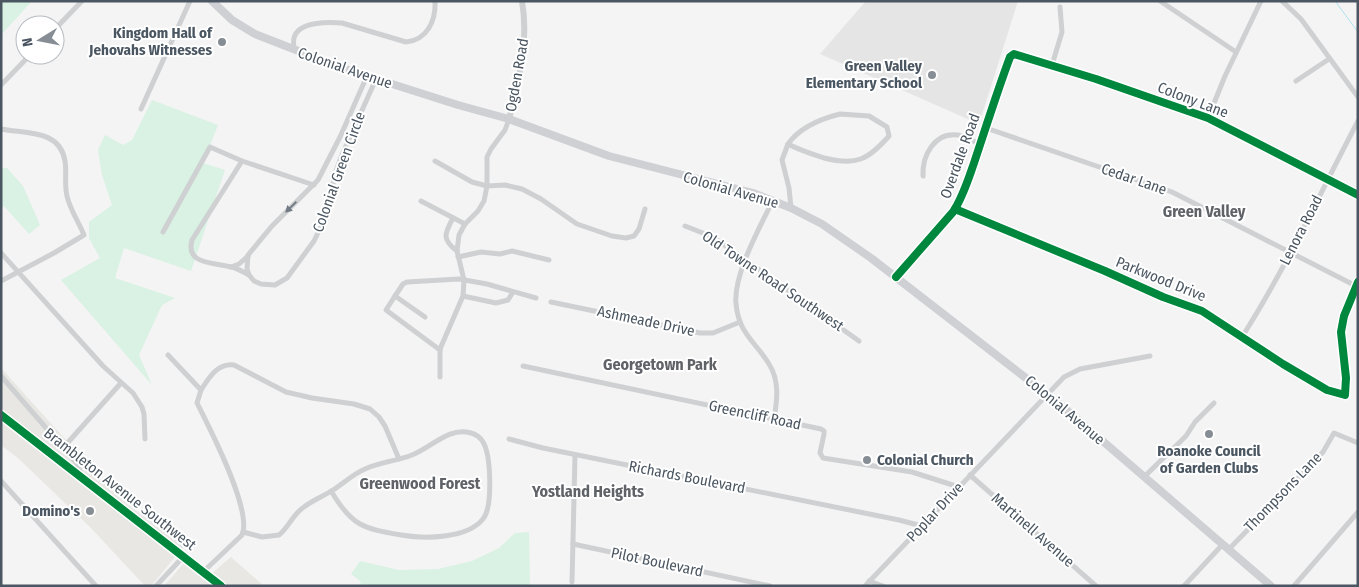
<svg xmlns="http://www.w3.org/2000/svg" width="1359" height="587" font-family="'Fira Sans Condensed',sans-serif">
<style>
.commercial{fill:#e8e7e3}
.education{fill:#e6e5e6}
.green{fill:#d9f2e3}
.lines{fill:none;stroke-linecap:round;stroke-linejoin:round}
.stream{stroke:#aee2f0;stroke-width:1}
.minor{stroke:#ced0d2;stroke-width:5}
.tertiary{stroke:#ced0d2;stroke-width:6}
.secondary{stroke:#ced0d4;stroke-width:8}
.primary{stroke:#caced1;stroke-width:9}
.cycleway-casing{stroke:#fff;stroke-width:11}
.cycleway{stroke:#00873e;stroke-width:8}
.oneway{fill:#727b83}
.poi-dot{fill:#868d94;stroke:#fff;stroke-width:2}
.labels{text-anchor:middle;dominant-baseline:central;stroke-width:4;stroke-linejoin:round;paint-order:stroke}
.poi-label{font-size:15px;font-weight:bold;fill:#4a5661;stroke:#fff;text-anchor:end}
.street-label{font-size:15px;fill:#4a5661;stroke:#fff}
.neighbourhood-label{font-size:16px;font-weight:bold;fill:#5f6368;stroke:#fff}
</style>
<rect width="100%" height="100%" fill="#f4f4f4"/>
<g class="commercial">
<polygon points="1,368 109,488 127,504 184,546 151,586 145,586 91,528 19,459 1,445"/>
<polygon points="231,557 264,586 164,586 184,563 204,580"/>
</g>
<polygon class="education" points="866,1 1018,1 979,124 820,54"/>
<g class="green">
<polygon points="1,1 32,1 1,35"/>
<polygon points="152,100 218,125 203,163 225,170 191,271 124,248 115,278 175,298 162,305 139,355 152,385 61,280 100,258 89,238 89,222 112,205 102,175 98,150 105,135 123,145 132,140"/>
<polygon points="1,168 7,168 23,186 40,225 29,234 4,206 1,209"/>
<polygon points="529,532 530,586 362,586 359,580 351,574 360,561 399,570 438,569 472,561 499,548 515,533"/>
</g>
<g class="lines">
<polyline class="stream" points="1335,1 1358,32"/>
<g class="minor">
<polyline points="1160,1 1236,52"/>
<polyline points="1282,1 1301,19 1358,97"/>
<polyline points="55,29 82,1"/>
<path d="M294,50C294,46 293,41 294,38C298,21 330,22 342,23L406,42C427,40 436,21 435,1"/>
<polyline points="1052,65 1062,32 1060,7"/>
<polyline points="367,76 340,137 318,180 272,226 248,255 247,269 249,275 254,281 261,284 275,285 287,278 314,241 326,216 336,171 342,155 376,79"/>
<polyline points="1296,81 1329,59"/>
<polyline points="1,85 30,55"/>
<polyline points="141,109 190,1"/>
<path d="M840,114L869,116L887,127L889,136C868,160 856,166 824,158C812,154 799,150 788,144C800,127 820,119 840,114Z"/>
<polyline points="1208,118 1225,76 1261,1"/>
<polyline points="986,128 1172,192 1356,286"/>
<path d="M1,129C25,134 60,129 65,161C67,173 64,184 67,196C70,210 79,222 84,235L54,253L1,281"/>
<polyline points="788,144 782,160 789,188 791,208"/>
<path d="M242,161L192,240C185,265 214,262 231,267C237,268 243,272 249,275"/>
<polyline points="435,161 472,182 487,186 505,185 522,189 541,199 577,224 612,236 626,238 634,236 639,229 645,209"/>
<path d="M923,176C922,156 934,132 958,135C965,136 973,141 980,144"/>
<path d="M773,200C760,227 733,275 736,304C739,334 755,341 769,364C780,381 777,401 774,420"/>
<polyline points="421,201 465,224"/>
<polyline points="955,209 1105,271 1163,297 1202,311 1283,364 1327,390 1345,395 1346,378 1341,332 1344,316 1358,282"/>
<path d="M453,218C445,233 441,239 457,251"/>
<polyline points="685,226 713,237 859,341"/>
<polyline points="163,232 210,147 242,161 314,185"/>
<polyline points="1,253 103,366 133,393 142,407 144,414 145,439"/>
<polyline points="458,257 481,252 500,254 512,251 549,260"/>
<polyline points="231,267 239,264 248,256"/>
<path d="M896,277L953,212C963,197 968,180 974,163C986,127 997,92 1010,57L1014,54L1096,79L1208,118L1358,195"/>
<polyline points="395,296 386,310 440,350"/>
<polyline points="463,296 496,303 508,300 513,292"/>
<polyline points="551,302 700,333 713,333 740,322"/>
<polyline points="425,317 395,296 403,284 407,282 459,279 487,284 536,298"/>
<path d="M1242,337C1286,268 1320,193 1358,121"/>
<path d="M168,355L201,390L197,403C209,427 253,511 242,535L203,572"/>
<polyline points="523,366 821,429 824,431 824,434 820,453 823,458 912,472 959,487"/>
<polyline points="1,376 73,459 78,465 81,476"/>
<polyline points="440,377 440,349 463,296 464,280 457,251 459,235 465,224 478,211 484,201 487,186 487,157 491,149 505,130 509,119"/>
<path d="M201,390C209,378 217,363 234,365L286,392L312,398L354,404L370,409L379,417L385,426L399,459"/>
<polyline points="509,439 543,448 899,520 922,526"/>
<polyline points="63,448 121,383"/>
<polyline points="970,475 1096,586"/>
<polyline points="1144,477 1186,436 1195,422 1214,403"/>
<polyline points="1,481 96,586"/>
<path d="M243,532L262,537L279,535C289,527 293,514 304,507C313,500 324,496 333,490C344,483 353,474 365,469C380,462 397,461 412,455C431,448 449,426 471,433C475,434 480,437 483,442C491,455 493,507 483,519C467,539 424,539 401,535C362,528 352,526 331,491"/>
<polyline points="573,544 770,586"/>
<polyline points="1229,549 1311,465 1323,452 1334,433 1358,443"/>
<polyline points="869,581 883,586"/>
<polyline points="572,582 575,455"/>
<polyline points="156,586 183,557"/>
<polyline points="865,586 1064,377 1080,369 1150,356"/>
<polyline points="1184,586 1223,544"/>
<polyline points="1294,586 1358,512"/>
</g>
<path class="tertiary" d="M509,119C519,80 529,42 522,1"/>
<polyline class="secondary" points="212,1 232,20 255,34 342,68 458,105 509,119 609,156 753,193 791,208 822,224 871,258 1062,406 1271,586"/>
<polyline class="primary" points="1,415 221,586"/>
<g class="cycleway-casing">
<g id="cycleway">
<polyline points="955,209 1105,271 1163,297 1202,311 1283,364 1327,390 1345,395 1346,378 1341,332 1344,316 1358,282"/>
<path d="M896,277L953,212C963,197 968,180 974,163C986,127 997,92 1010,57L1014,54L1096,79L1208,118L1358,195"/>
<polyline points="1,415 221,586"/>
</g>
</g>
<use href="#cycleway" class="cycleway"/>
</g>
<defs><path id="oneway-solid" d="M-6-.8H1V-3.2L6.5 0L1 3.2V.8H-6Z" transform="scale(1.25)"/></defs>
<use class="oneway" href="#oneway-solid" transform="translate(291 207) rotate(136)"/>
<g class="poi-dot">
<circle cx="222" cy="42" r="5"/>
<circle cx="932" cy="75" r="5"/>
<circle cx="1209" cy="434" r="5"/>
<circle cx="867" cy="460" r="5"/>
<circle cx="90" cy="511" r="5"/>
</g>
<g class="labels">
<g class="poi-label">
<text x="212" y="33">Kingdom Hall of<tspan x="212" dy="17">Jehovahs Witnesses</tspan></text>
<text x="922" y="66">Green Valley<tspan x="922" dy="17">Elementary School</tspan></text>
<text x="1209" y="451" text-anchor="middle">Roanoke Council<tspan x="1209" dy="17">of Garden Clubs</tspan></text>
<text x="877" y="460" text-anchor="start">Colonial Church</text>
<text x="80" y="511">Domino's</text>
</g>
<g class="street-label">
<text transform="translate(345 68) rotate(19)">Colonial Avenue</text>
<text transform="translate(517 75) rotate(-80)">Ogden Road</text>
<text transform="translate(1193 100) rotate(21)">Colony Lane</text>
<text transform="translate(960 156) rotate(-70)">Overdale Road</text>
<text transform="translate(339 172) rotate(-70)">Colonial Green Circle</text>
<text transform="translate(1134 179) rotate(19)">Cedar Lane</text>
<text transform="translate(731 190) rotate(16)">Colonial Avenue</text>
<text transform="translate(1301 230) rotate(-63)">Lenora Road</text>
<text transform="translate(1161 279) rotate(22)">Parkwood Drive</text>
<text transform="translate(773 281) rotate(34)">Old Towne Road Southwest</text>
<text transform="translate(646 321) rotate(12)">Ashmeade Drive</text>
<text transform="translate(1065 410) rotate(40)">Colonial Avenue</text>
<text transform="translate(755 415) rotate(12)">Greencliff Road</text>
<text transform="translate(687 477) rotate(11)">Richards Boulevard</text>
<text transform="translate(120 489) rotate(38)">Brambleton Avenue Southwest</text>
<text transform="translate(1283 492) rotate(-46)">Thompsons Lane</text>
<text transform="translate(935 512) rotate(-47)">Poplar Drive</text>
<text transform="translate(1033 530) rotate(41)">Martinell Avenue</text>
<text transform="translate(657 562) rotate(12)">Pilot Boulevard</text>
</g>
<g class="neighbourhood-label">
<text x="1204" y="211">Green Valley</text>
<text x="660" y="364">Georgetown Park</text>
<text x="420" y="483">Greenwood Forest</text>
<text x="588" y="491">Yostland Heights</text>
</g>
</g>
<rect width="1359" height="587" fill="none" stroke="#4a5661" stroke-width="5"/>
<g transform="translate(40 40) rotate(260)"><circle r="24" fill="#ffffff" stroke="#b7bbc0"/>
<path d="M0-4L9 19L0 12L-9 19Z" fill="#868d94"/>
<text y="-8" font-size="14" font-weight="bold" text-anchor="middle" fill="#4a5661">N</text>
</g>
</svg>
